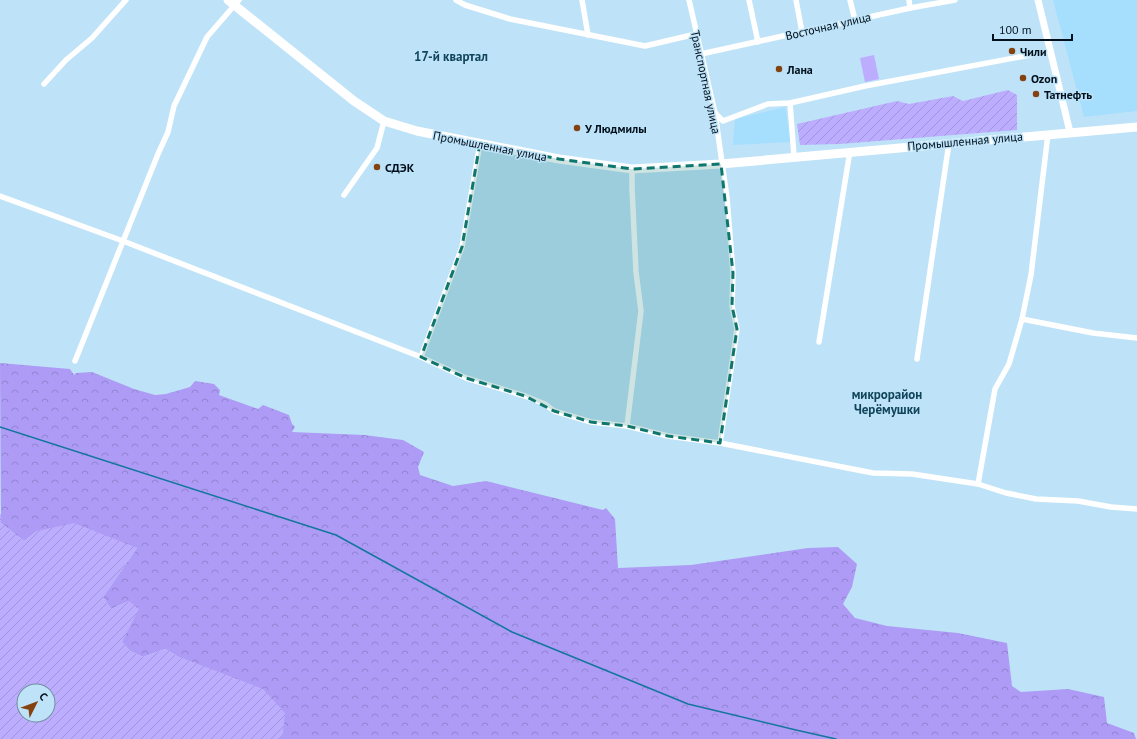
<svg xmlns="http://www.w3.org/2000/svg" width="1137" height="739" font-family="'PT Sans',sans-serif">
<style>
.built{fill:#a6dffe}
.green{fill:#bdadfe}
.forest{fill:url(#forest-crowns)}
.garden{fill:url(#garden-furrows);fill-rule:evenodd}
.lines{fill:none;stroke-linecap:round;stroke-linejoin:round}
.stream{stroke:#14759e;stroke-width:1.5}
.minor{stroke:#fff;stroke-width:5.5}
.tertiary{stroke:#fff;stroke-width:7}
.primary{stroke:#fff;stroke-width:9}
.marked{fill:#0f766e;fill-opacity:0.2;stroke:#0f766e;stroke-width:3;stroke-dasharray:8 5;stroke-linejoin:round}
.poi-dot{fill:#844210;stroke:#bee3f8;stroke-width:1.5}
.labels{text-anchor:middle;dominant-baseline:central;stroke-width:3;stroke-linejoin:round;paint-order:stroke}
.street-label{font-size:12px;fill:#00101c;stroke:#bee3f8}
.poi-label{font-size:12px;font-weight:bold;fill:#00101c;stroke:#bee3f8;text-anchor:start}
.neighbourhood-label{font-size:13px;font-weight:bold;fill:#11445a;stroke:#bee3f8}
</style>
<defs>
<pattern id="forest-crowns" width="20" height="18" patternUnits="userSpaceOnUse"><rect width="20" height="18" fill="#ad9bf5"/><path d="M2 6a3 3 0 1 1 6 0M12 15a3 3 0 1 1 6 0" fill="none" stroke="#9384d1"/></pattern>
<pattern id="garden-furrows" width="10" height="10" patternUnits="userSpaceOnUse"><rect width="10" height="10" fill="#bdadfe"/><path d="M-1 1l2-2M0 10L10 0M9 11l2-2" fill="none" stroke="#a194d9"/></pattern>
</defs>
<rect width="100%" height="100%" fill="#bee3f8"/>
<g class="built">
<polygon points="1053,0 1137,0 1137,111 1084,117"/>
<polygon points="785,107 791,142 733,145 735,119"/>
</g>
<polygon class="green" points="874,55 879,79 865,82 860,58"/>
<polygon class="forest" points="0,363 70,369 74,375 76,373 92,372 134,389 155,395 166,394 190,387 195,381 214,384 220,390 219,395 258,409 263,405 289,415 292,424 295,427 292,432 364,435 403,440 424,452 418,467 420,475 453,486 486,481 603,510 606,508 615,519 618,568 691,565 808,548 838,547 857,564 852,587 843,604 855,618 887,626 958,633 1007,643 1012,686 1021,692 1068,689 1104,697 1107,723 1134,733 1136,739 277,739 283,733 177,656 165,649 143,657 130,651 122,642 129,601 111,609 103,597 137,548 37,531 24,541 1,523"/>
<g class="garden">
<polygon points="1008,90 1017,95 1017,130 840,144 800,145 797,124 897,101 909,104 953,96 963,101"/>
<path d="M0,514H1V523L24,541L37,531L74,523L137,548L103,597L111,609L129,601L139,609L122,642L130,651L143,657L165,649L177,656L263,689L285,713L283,733L277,739H0ZM24,691H48V715H24Z"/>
</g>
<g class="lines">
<polyline class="stream" points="0,427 336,535 512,632 688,704 796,730 836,739"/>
<g class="minor">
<polyline points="456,0 465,5 510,19 645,46 696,34"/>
<polyline points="582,0 588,35"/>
<polyline points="689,0 715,113 727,198 733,273 732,306 737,329 720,443"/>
<polyline points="749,0 758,42"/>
<polyline points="796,0 802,32"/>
<polyline points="850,0 855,20"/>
<polyline points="909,0 910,8"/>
<polyline points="701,54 910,8 955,0"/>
<polyline points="44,84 66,60 92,38 126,0"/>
<polyline points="790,103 794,156"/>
<polyline points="715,113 723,121 768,104 790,103 865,86 1051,51"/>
<polyline points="344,195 377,148 384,121"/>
<polyline points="0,196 123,241 421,357 466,378 525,396 545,404 554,411 591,422 627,426 668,436 720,443 873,473 912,474 978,484 1006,493 1036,499 1078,501 1111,507 1137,509"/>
<polyline points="1022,319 1093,333 1137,338"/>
<polyline points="819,342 850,151"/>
<polyline points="421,357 462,247 480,143"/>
<polyline points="917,359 949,143"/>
<polyline points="75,361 158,154 168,132 174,106 207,37 239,0"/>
<polyline points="627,426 641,311 636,272 632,188 632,169"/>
<polyline points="978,484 995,389 1009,364 1022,319 1031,275 1048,134"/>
</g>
<polyline class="tertiary" points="1038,0 1070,132"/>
<polyline class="primary" points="228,0 354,101 384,121 417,131 559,159 632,169 721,164 1137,127"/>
</g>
<path class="marked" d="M480,143L559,159L632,169L721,164L733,273L732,306L737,329L720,443L668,436L627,426L591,422L554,411L525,396L466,378L421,357L462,247Z"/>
<g class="poi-dot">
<circle cx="1012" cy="51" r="4"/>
<circle cx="779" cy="69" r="4"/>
<circle cx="1023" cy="78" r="4"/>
<circle cx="1036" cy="94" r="4"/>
<circle cx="577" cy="128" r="4"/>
<circle cx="377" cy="167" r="4"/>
</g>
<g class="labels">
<g class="street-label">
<text transform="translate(828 26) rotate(-13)">Восточная улица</text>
<text transform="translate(706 82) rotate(78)">Транспортная улица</text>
<text transform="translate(965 141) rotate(-5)">Промышленная улица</text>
<text transform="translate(490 146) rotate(11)">Промышленная улица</text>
</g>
<g class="poi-label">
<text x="1020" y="51">Чили</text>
<text x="787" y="69">Лана</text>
<text x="1031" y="78">Ozon</text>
<text x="1044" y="94">Татнефть</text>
<text x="585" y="128">У Людмилы</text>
<text x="385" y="167">СДЭК</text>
</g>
<g class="neighbourhood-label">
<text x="451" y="56">17-й квартал</text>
<text x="887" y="394">микрорайон<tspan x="887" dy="15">Черёмушки</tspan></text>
</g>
</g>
<g transform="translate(36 703) rotate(48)"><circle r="19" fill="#bee3f8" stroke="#728fa0"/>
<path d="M0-3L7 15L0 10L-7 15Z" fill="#844210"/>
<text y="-6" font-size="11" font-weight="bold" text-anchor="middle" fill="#00101c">С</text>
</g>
<path d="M993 34v6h79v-6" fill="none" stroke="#00101c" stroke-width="2"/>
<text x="999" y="34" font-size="12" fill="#00101c" stroke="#bee3f8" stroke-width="3" paint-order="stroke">100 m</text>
</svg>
